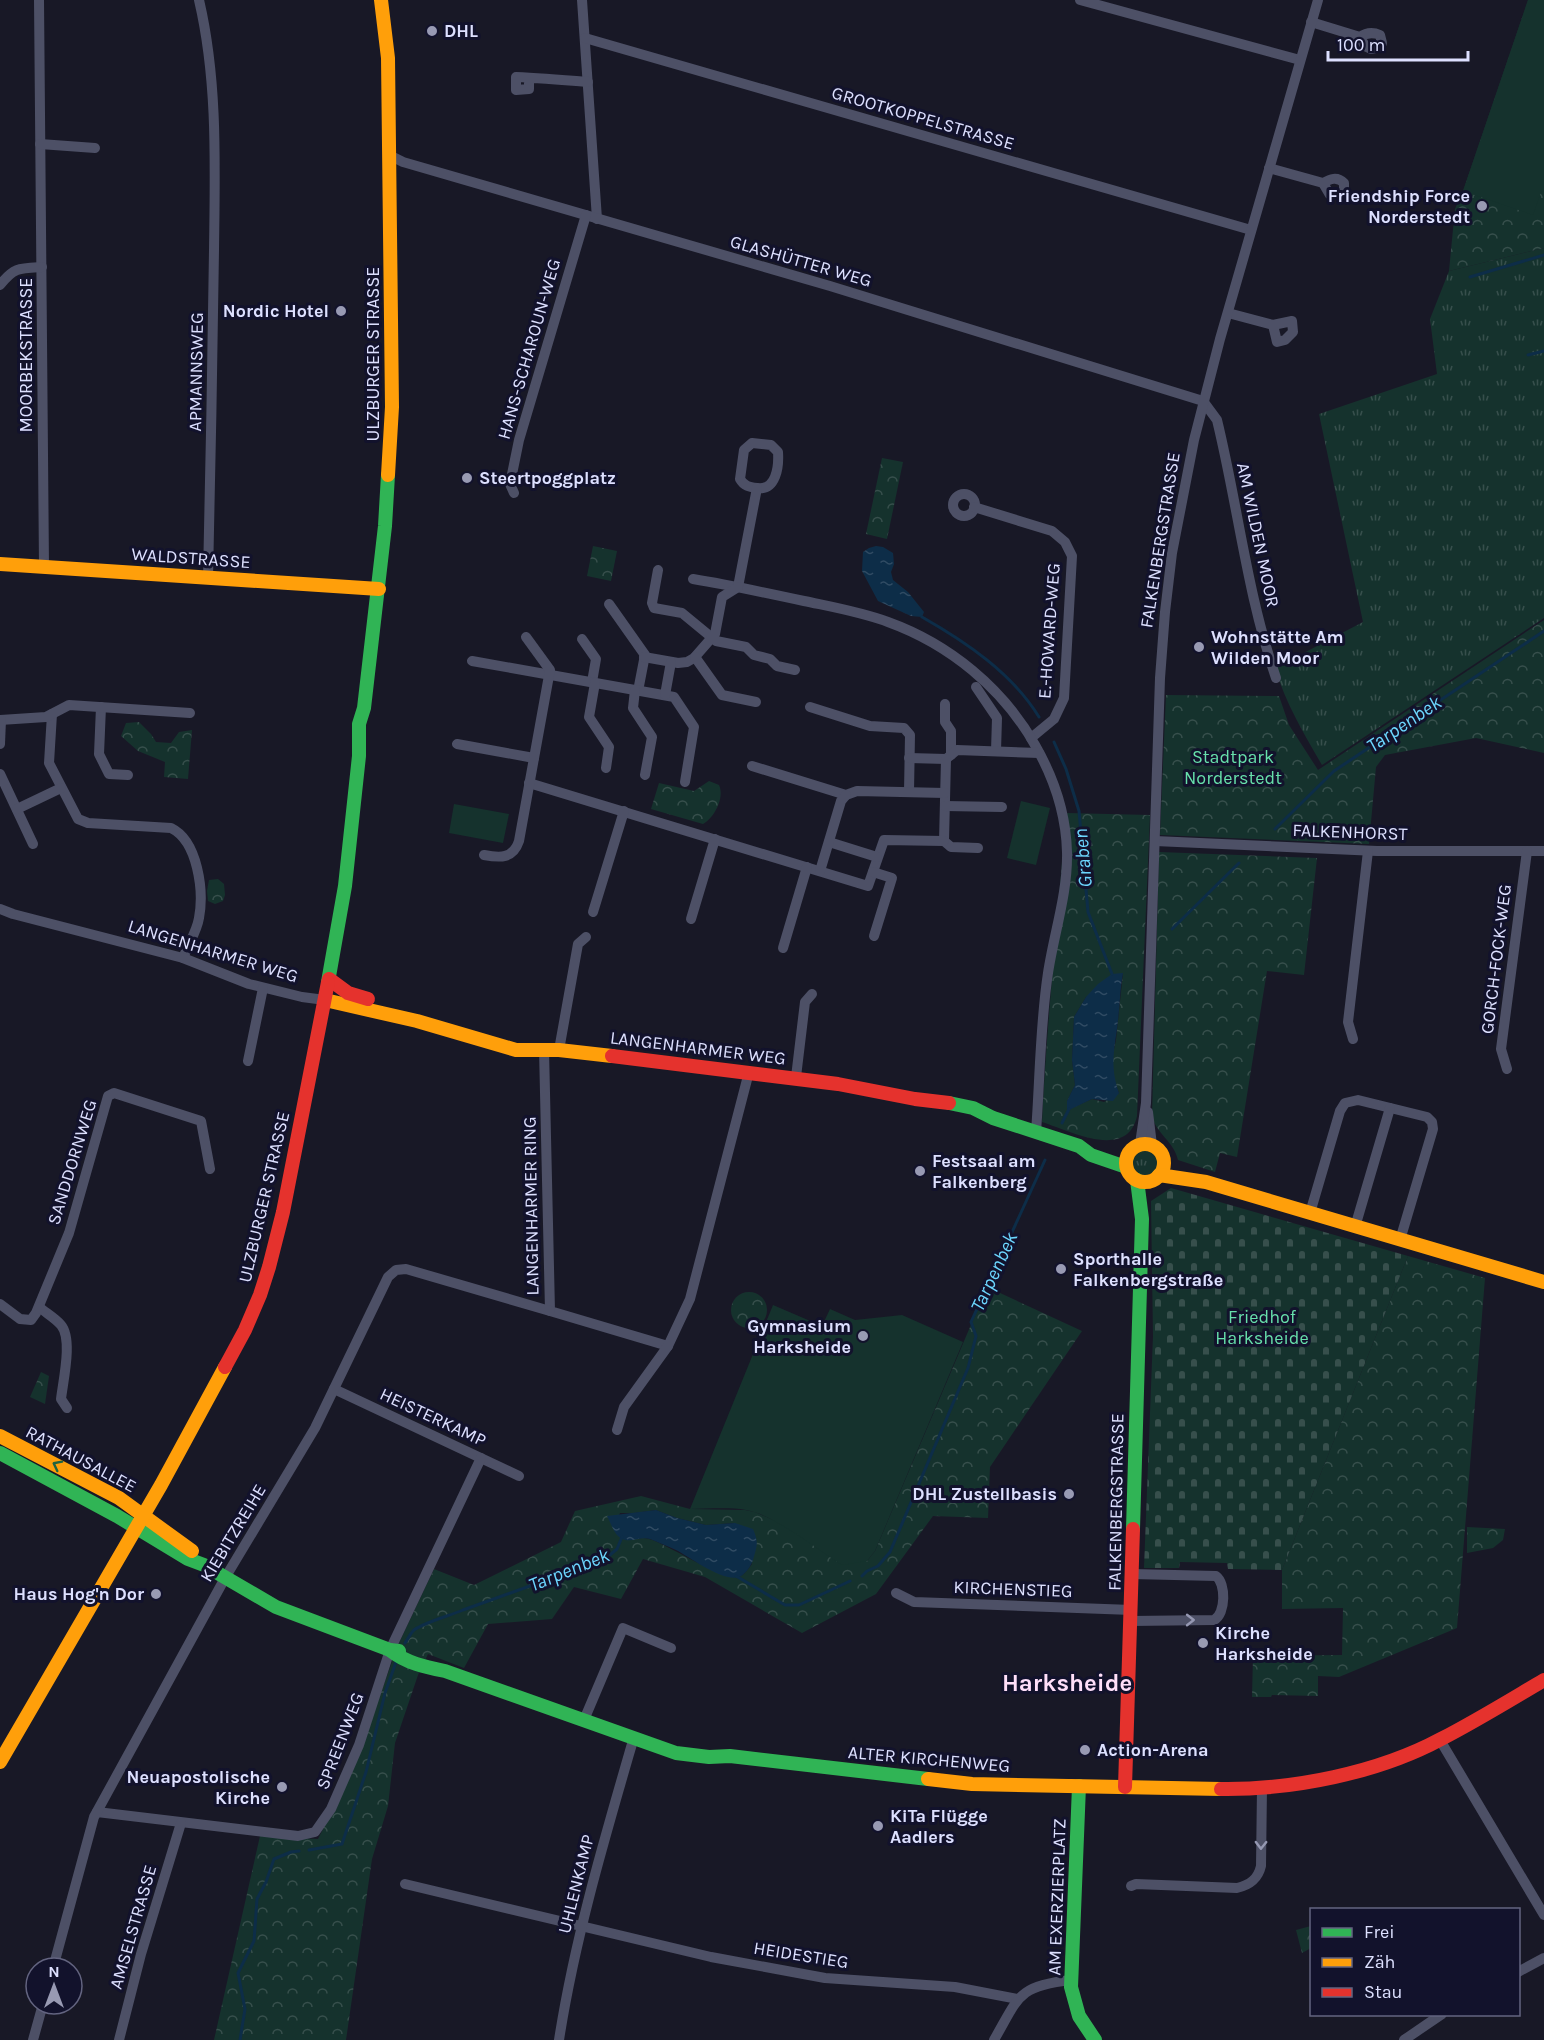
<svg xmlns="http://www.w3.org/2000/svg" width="1544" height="2040" font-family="Karla,sans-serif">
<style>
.grass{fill:url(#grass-tufts)}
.forest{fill:url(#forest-crowns);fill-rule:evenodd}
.cemetery{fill:url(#cemetery-stones)}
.garden{fill:#15322d}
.water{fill:url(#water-ripples)}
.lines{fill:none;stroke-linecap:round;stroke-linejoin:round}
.stream{stroke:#0d2d48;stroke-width:3}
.street{stroke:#4d5066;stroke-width:10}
.fast{stroke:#30b455;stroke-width:14}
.slow{stroke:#ff9f0a;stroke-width:14}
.jam{stroke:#e5322d;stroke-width:14}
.oneway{stroke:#216340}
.oneway2{stroke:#9598b2}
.poi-dot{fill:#989ab3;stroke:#12122c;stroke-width:2}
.labels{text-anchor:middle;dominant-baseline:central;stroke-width:6;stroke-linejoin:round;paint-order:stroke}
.poi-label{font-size:18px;font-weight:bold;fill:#dde0ff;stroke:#12122c;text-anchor:start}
.street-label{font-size:18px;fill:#dde0ff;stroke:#12122c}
.park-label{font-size:18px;fill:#67e0ab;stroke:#12122c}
.water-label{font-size:20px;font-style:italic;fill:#6cd6fe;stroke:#12122c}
.district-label{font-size:24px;font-weight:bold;fill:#ffdff9;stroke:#12122c}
</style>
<defs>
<pattern id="grass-tufts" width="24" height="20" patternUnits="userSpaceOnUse" patternTransform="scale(1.5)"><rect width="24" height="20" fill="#15322d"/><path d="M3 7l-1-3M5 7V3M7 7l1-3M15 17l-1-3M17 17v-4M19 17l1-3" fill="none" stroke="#374f4c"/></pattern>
<pattern id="forest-crowns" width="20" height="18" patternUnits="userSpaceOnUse" patternTransform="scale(1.5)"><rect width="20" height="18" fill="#15322d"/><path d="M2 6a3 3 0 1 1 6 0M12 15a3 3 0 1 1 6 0" fill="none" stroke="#374f4c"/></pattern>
<pattern id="cemetery-stones" width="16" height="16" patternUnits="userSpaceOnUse" patternTransform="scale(1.5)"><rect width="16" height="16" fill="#15322d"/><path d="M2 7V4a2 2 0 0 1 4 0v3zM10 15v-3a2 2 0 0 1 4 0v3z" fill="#374f4c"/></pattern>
<pattern id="water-ripples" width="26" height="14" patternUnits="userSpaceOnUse" patternTransform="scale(1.5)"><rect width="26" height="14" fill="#0d2d48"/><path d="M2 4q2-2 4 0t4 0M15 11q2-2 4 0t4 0" fill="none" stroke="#304b63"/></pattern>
</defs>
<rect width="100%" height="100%" fill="#181826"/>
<g class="grass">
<path d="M1544,248V618L1322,765C1304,734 1286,704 1275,668L1363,622L1319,414L1437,374L1430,319L1449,271Z"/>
<circle cx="1145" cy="1162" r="13"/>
</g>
<g class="forest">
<polygon points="1528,0 1544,0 1544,248 1449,271 1455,209 1463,191"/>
<polygon points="882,458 903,462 887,539 866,534"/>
<polygon points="593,546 617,551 611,581 587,576"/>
<polygon points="1544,620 1544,753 1476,738 1385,755 1376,767 1369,844 1160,835 1166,695 1279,696 1289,725 1318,770"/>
<polygon points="139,722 151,734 156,742 171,743 179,732 192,730 188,779 164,777 165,762 138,751 121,736 126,723"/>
<path d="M709,781L719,785C725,798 714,818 703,824L651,809L659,783L694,791Z"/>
<path d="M1066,813L1150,815L1137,1116C1127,1161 1070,1131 1042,1122C1047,1019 1058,916 1066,813ZM1123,973L1116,1040L1112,1059L1114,1079L1119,1093L1104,1102L1092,1099L1068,1110L1067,1101L1075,1085L1072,1060L1074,1017L1086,997Z"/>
<path d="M1159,852L1317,858L1304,975L1267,971L1237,1157L1220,1153L1215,1172L1178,1160C1174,1141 1156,1134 1152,1116Z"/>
<polygon points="218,879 224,884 225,895 223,901 215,904 208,901 207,891 209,880"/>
<polygon points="1408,1256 1485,1278 1457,1628 1339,1677 1318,1676 1318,1696 1272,1695 1271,1697 1252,1697 1253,1656 1342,1655 1343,1608 1282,1609 1282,1570"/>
<path d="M987,1287L1082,1331L990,1467L988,1518L933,1516L876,1594L802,1633L705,1577L643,1559L621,1599L574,1587L552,1619L488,1624L464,1668L428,1654L418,1675L395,1743L388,1806L372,1859L346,2040H214L260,1836L318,1839L354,1768L398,1645L434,1569L474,1585L561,1542L575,1511L641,1496L690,1509L745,1510L755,1512L867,1561L875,1551ZM656,1510L677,1518L706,1525L735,1523L752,1564C748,1569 744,1576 738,1577C722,1581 670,1545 649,1539C637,1535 621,1547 613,1527L620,1513H634Z"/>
<circle cx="749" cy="1310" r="18"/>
<polygon points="41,1372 49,1376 45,1404 30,1397"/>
<polygon points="1467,1527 1505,1529 1503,1540 1493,1548 1467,1553"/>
<polygon points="1311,1926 1311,1948 1302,1953 1296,1930"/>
</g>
<polygon class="cemetery" points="1171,1188 1408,1256 1282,1570 1228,1569 1227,1563 1180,1562 1179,1568 1144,1568 1153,1336 1151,1201"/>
<g class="garden">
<polygon points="1528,0 1544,0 1544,191 1541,192 1533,215 1463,191"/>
<polygon points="1021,801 1050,808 1036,865 1007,858"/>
<polygon points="454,804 509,814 503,843 449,833"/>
<path d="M773,1305L822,1326L830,1309L855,1320L902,1315L963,1342L875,1551L867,1561L842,1565C816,1549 775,1515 746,1510C728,1507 708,1509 690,1509Z"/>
</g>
<g class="water">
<polygon points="876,546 883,547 893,553 894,564 891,572 893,580 908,592 924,612 922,617 911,616 878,601 862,571 863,552 869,548"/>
<path d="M1123,973C1120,988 1120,1004 1118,1020C1115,1049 1109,1064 1119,1093L1113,1101L1092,1099L1067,1111V1101L1075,1085L1072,1060L1074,1017L1086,997L1098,984L1112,974Z"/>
<path d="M656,1510L677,1518L706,1525L735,1523L753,1529C759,1543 757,1545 753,1560C751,1566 745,1575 739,1577C722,1582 690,1557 676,1550C667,1546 658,1542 650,1539C641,1536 631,1543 622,1539C614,1535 611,1523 607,1516Z"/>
</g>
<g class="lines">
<g class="stream">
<polyline points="1470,277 1544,255"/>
<polyline points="1528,355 1544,351"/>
<path d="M922,617C966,642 1012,673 1039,717"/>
<polyline points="1054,742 1066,769 1079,811 1088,912 1112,974"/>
<polyline points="1275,829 1334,771 1544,631"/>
<polyline points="1172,929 1239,863"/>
<polyline points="1062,1123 1069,1109"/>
<polyline points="736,1576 785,1605 799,1605 850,1581"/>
<polyline points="862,1576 867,1571 878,1566 890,1552 968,1368 976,1336 971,1322 1045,1160"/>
<path d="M405,1643C408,1639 410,1634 413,1631C419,1624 452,1615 463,1610L605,1559L617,1549L622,1537"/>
<polyline points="309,1850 342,1844 366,1772 385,1693 396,1662"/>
<polyline points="240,2040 245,2009 238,1973 254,1941 257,1899 266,1882 274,1859 291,1852 299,1851"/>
</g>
<g class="street">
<polyline points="39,0 44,567"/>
<path d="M199,0C218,81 215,167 214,250C213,359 210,469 208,578"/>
<polyline points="582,0 597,219"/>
<polyline points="1080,0 1300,60"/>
<path d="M1311,22L1360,37C1367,32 1373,32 1380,35L1382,43L1380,47L1371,49L1365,46L1360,37"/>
<polyline points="585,38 1251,230"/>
<path d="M529,78V89L516,90V77C540,78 564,80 588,82"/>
<polyline points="40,144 95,148"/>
<path d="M389,155L403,162L830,286L1203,401L1217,420C1238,506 1247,594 1276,678"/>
<path d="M1269,168L1323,183C1330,179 1337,176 1344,183V192L1340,195H1330L1323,183"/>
<path d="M0,285C14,267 20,268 42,267"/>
<polyline points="1228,313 1273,325 1292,321 1293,332 1285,340 1277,342 1273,325"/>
<path d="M752,443L771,445L778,452C779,467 776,491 757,488C749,487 744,486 740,479L744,450Z"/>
<polyline points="514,493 510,484 519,440 586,215"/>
<circle cx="964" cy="505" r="11"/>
<polyline points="974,507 1052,531 1065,542 1072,556 1064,698 1054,719 1031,738"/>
<polyline points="658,570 652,603 654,608 682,613 716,641 746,647 754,655 770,659 777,666 795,670"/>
<path d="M693,579C730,585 767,593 804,601C832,607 861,612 888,622C949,644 1003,688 1035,745C1054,778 1066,814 1067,852C1068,893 1054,933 1048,973C1040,1025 1040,1079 1036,1132"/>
<polyline points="738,587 757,488"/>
<polyline points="609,604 645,655 638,691"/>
<polyline points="582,639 596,659 592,682"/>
<polyline points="644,657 678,663 687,662 694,658 715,634 722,597 738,587"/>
<polyline points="695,657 722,695 756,702"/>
<polyline points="472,661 674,697 694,727 685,782"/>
<polyline points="595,683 589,717 609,747 606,768"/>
<polyline points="976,687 997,718 996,751"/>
<polyline points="635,690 633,708 652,737 645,775"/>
<polyline points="665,695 671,662"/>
<polyline points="945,704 945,722 951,731 951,755"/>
<polyline points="101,707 99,754 109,774 128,775"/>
<polyline points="810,707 870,726 904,728 910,735 909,792"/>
<path d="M52,714L49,763L78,819L88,823L171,828C198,841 204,891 199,918C197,931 188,945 183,958"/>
<polyline points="0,720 46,717 69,705 190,713"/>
<polyline points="0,744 1,720"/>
<polyline points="457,744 534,758"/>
<polyline points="909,758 946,759 957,750 1039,753"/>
<polyline points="946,759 944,841 951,847 978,848"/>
<polyline points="752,766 846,795 857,791 945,793"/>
<polyline points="0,774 33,844"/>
<polyline points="529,783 868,886 884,840 944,841"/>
<polyline points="945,806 1002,807"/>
<polyline points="17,809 61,788"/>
<polyline points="1155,841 1377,851 1544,851"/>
<polyline points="829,842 877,857"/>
<path d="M484,855C500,858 513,859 519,841L550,670L526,637"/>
<polyline points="820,871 841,801 846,795"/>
<polyline points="873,872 892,878 874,936"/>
<polyline points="0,909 13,914 183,958 249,984 302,997 325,1000"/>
<polyline points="593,912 624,811"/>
<polyline points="691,919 715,839"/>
<polyline points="783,948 807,867"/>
<polyline points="1353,1039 1348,1022 1368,851"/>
<polyline points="544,1049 550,1311 668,1346"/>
<polyline points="559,1050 578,944 586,937"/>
<polyline points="248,1061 263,988"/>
<polyline points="1507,1069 1501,1049 1527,851"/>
<polyline points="796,1077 805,1002 812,994"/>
<polyline points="1148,1112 1152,1145"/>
<polyline points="1140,1144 1146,1103 1160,678 1165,612 1172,553 1194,440 1220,339 1318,0"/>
<polyline points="1310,1213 1340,1111 1345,1103 1358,1100 1427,1117 1432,1122 1433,1129 1400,1240"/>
<polyline points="1355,1227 1390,1108"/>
<polyline points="0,1304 20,1319 31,1320 36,1313 69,1233 108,1096 114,1093 201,1121 210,1169"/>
<path d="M39,1307C46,1313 55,1318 61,1325C73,1339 63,1381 61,1399L67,1408"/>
<polyline points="334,1389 519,1476"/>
<polyline points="617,1430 624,1407 668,1346 690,1299 749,1072"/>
<polyline points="896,1593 914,1602 1132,1610"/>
<path d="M1131,1621L1214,1620C1226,1614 1226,1583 1216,1576L1132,1574"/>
<polyline points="584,1720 623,1628 671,1648"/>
<polyline points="1440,1740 1544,1915"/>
<polyline points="97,1812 298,1836 315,1832 331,1809 359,1745 390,1650 481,1458"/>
<polyline points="405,1884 711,1957 825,1978 955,1987 1018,1999"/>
<path d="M1131,1886L1136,1884L1237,1888C1250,1885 1258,1879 1261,1866L1262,1787"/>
<polyline points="53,1968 94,1817 225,1578 315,1428 388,1277 396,1270 406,1269 550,1311"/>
<polyline points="1518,1972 1544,1958"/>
<polyline points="33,2040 43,2004"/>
<polyline points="119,2040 141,1954 181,1823"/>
<path d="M559,2040C575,1937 605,1837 634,1737"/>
<path d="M994,2040C1019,1997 1017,1986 1071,1980"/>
<polyline points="1404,2040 1442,2014"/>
</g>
<g class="fast">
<polyline points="328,982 345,886 359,756 359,724 364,708 385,526 388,475"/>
<polyline points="949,1103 973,1108 993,1118 1079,1146 1091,1155 1126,1167"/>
<polyline points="0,1453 117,1516 188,1559 204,1565 276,1607 390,1650 399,1651"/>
<polyline points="1133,1529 1142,1219 1137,1180"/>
<path d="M390,1650C406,1663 425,1667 445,1671L676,1753L709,1757L730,1756L928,1779"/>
<polyline points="1079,1786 1071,1987 1079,2016 1095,2040"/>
</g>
<g class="slow">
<polyline points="381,0 388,58 392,407 388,475"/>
<polyline points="0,564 379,589"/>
<polyline points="325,1000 417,1021 516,1050 559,1050 612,1056"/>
<circle cx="1145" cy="1163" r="19"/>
<polyline points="1159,1175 1206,1182 1544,1282"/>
<polyline points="0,1436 119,1498 192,1551"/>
<polyline points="0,1762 161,1485 225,1367"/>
<polyline points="928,1779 972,1784 1221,1789"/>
</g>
<g class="jam">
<polyline points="329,979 348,993 368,999"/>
<polyline points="612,1056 838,1084 915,1099 949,1103"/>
<polyline points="225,1367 245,1330 260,1295 269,1267 283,1212 328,982"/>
<polyline points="1125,1787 1133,1529"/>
<path d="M1221,1789C1292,1790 1378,1773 1441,1739C1476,1721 1510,1700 1544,1680"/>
</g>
</g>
<defs><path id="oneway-chevron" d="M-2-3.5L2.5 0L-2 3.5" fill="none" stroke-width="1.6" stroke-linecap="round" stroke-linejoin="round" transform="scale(1.5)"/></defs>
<use class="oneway" href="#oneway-chevron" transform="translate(57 1465) rotate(-153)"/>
<g class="oneway2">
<use href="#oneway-chevron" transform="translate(1190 1620)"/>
<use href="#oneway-chevron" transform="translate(1261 1845) rotate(91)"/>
</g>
<g class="poi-dot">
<circle cx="432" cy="31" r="6"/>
<circle cx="1482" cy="206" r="6"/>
<circle cx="341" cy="311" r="6"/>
<circle cx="467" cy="478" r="6"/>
<circle cx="1199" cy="647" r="6"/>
<circle cx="920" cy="1171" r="6"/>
<circle cx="1061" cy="1269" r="6"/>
<circle cx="863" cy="1336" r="6"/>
<circle cx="1069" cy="1494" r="6"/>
<circle cx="156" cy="1594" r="6"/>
<circle cx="1203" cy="1643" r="6"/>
<circle cx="1085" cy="1750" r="6"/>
<circle cx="282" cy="1787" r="6"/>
<circle cx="878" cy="1826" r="6"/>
</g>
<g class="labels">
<g class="poi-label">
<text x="444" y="31">DHL</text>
<text x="1470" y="196" text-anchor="end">Friendship Force<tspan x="1470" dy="21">Norderstedt</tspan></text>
<text x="329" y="311" text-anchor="end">Nordic Hotel</text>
<text x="479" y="478">Steertpoggplatz</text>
<text x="1211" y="637">Wohnstätte Am<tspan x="1211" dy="21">Wilden Moor</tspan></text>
<text x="932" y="1161">Festsaal am<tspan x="932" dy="21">Falkenberg</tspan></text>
<text x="1073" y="1259">Sporthalle<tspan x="1073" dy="21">Falkenbergstraße</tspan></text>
<text x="851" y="1326" text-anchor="end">Gymnasium<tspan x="851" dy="21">Harksheide</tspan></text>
<text x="1057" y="1494" text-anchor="end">DHL Zustellbasis</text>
<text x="144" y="1594" text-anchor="end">Haus Hog'n Dor</text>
<text x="1215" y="1633">Kirche<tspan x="1215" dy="21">Harksheide</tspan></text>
<text x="1097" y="1750">Action-Arena</text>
<text x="270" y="1777" text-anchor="end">Neuapostolische<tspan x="270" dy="21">Kirche</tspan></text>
<text x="890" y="1816">KiTa Flügge<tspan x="890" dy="21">Aadlers</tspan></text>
</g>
<g class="street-label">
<text transform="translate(923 118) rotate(16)">GROOTKOPPELSTRASSE</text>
<text transform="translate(801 261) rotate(16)">GLASHÜTTER WEG</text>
<text transform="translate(529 349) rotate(-74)">HANS-SCHAROUN-WEG</text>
<text transform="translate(373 354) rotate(-90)">ULZBURGER STRASSE</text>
<text transform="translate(26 355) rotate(-90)">MOORBEKSTRASSE</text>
<text transform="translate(196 372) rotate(-89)">APMANNSWEG</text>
<text transform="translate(1258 535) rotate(78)">AM WILDEN MOOR</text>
<text transform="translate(1160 540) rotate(-81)">FALKENBERGSTRASSE</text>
<text transform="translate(191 558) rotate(4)">WALDSTRASSE</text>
<text transform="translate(1049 631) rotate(-86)">E.-HOWARD-WEG</text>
<text transform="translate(1350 832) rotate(2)">FALKENHORST</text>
<text transform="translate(213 951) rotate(17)">LANGENHARMER WEG</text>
<text transform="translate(1496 959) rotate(-83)">GORCH-FOCK-WEG</text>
<text transform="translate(698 1048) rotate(7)">LANGENHARMER WEG</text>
<text transform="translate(72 1162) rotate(-73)">SANDDORNWEG</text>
<text transform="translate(264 1197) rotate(-77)">ULZBURGER STRASSE</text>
<text transform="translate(531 1206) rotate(-91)">LANGENHARMER RING</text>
<text transform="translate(433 1417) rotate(25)">HEISTERKAMP</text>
<text transform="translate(81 1459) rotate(28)">RATHAUSALLEE</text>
<text transform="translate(1116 1502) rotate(-89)">FALKENBERGSTRASSE</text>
<text transform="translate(233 1533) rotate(-59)">KIEBITZREIHE</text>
<text transform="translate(1013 1589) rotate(2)">KIRCHENSTIEG</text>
<text transform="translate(340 1741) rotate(-69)">SPREENWEG</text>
<text transform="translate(929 1759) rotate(5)">ALTER KIRCHENWEG</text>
<text transform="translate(576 1884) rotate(-76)">UHLENKAMP</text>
<text transform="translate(1057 1897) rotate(-88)">AM EXERZIERPLATZ</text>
<text transform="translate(133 1927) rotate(-74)">AMSELSTRASSE</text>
<text transform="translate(801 1955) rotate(9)">HEIDESTIEG</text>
</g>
<g class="park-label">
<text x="1233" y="757">Stadtpark<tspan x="1233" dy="21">Norderstedt</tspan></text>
<text x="1262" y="1317">Friedhof<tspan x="1262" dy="21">Harksheide</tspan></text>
</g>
<g class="water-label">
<text transform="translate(1404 724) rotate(-34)">Tarpenbek</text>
<text transform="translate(1083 858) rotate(-95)">Graben</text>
<text transform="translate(994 1272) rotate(-65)">Tarpenbek</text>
<text transform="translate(569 1570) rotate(-22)">Tarpenbek</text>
</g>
<g class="district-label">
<text x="1067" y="1683">Harksheide</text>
</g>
</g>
<rect x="1310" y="1908" width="210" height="108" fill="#12122c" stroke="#636480" stroke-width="1.5"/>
<rect x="1322" y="1928" width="30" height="9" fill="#30b455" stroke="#636480" stroke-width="1.5"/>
<text x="1364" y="1938" font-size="18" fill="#dde0ff">Frei</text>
<rect x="1322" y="1958" width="30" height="9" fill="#ff9f0a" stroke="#636480" stroke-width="1.5"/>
<text x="1364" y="1968" font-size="18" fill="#dde0ff">Zäh</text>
<rect x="1322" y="1988" width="30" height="9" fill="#e5322d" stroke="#636480" stroke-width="1.5"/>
<text x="1364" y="1998" font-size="18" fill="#dde0ff">Stau</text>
<g transform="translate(54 1986)"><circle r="28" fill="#12122c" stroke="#636480" stroke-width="1.5"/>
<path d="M0-4.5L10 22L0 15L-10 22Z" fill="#989ab3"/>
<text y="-9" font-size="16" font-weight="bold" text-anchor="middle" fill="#dde0ff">N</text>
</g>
<path d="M1328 51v9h140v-9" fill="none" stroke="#dde0ff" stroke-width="3"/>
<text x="1337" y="51" font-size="18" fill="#dde0ff" stroke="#12122c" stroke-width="4.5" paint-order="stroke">100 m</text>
</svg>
